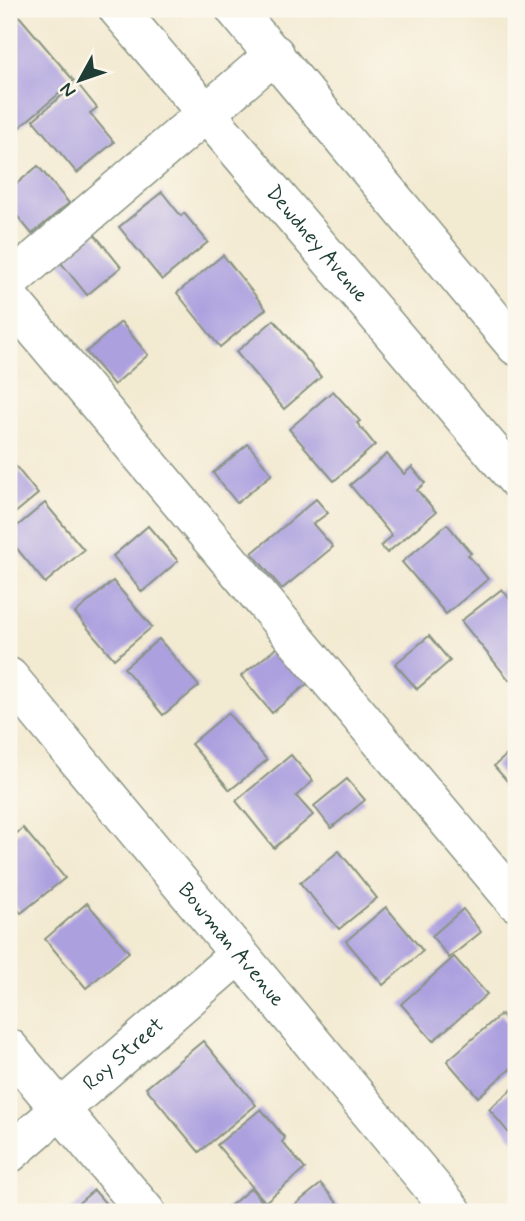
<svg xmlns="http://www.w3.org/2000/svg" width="525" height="1221" font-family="Mynerve,sans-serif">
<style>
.building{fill:#aca0df}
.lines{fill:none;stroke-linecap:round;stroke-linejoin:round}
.minor-casing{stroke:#899483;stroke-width:41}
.major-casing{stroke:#899483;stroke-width:41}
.minor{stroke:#fff;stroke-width:38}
.major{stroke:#fff;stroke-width:38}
.labels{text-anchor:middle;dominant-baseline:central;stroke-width:5;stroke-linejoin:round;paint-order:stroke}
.street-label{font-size:21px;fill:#1f3d34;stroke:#fbf7ec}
</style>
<rect width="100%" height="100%" fill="#fbf7ec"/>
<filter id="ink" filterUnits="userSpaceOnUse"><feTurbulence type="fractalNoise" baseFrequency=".0143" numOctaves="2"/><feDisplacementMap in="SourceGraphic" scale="14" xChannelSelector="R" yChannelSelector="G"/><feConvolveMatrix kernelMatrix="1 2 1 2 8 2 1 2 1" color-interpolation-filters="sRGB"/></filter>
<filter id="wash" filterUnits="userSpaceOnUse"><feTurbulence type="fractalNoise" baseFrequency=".00686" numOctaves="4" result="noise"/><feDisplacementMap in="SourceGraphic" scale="28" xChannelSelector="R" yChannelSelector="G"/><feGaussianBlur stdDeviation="1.57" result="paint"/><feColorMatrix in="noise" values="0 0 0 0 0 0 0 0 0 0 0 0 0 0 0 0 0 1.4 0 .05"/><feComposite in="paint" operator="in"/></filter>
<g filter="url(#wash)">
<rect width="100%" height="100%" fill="#f3ead2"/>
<g id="blocks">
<g class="building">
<polygon points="19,16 74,81 15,131 9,124 9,25"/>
<polygon points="77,83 97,108 90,113 114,142 77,173 33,120"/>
<polygon points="38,166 69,203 32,234 9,206 9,190"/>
<polygon points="162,192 181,216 184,213 208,242 162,280 119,227"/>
<polygon points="91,230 121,267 87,295 57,258"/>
<polygon points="223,255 266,309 220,347 177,293"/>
<polygon points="274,320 321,377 284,409 236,352"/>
<polygon points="121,322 148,355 114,385 86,352"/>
<polygon points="333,391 360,421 357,423 375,445 334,481 289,429"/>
<polygon points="248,444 272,474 237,503 213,473"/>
<polygon points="387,454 404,474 412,467 425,483 417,490 436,512 387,553 381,546 392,536 350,485"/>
<polygon points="9,458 38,494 9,518"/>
<polygon points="316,499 328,513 313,524 333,547 282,589 252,553"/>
<polygon points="45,503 84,550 45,583 9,539 9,533"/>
<polygon points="447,524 471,553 468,555 488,579 446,614 402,562"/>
<polygon points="148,526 178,561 142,592 113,556"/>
<polygon points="113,581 152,627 114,659 75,613"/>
<polygon points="502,589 516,607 516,674 509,680 461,621"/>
<polygon points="429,636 450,661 417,689 395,664"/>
<polygon points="159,639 199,686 163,715 124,668"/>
<polygon points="279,646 308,683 272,713 241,676"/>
<polygon points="228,713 267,760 230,790 191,744"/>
<polygon points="516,747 516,789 515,790 494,766"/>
<polygon points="291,755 313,781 296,796 313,815 274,848 236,801"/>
<polygon points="347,779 365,800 331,828 314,806"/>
<polygon points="23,828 65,878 21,913 9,898 9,840"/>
<polygon points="339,851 377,898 339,929 300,883"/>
<polygon points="87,903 129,952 86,988 45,939"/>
<polygon points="386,907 423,951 383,985 346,941"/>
<polygon points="463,909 481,932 449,958 432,936"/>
<polygon points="454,957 487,994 433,1041 401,1004"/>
<polygon points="501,1014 516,1032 516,1064 478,1097 447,1061"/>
<polygon points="203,1041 256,1105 199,1152 146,1088"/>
<polygon points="516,1086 516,1142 489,1109"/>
<polygon points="261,1109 285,1138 282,1142 305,1169 265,1202 217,1145"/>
<polygon points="321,1184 345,1212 286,1212"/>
<polygon points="251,1188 271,1212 223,1212"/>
<polygon points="94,1190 113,1212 68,1212"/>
</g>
</g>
</g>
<g filter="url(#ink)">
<use href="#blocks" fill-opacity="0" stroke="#899483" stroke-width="2"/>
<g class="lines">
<g class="minor-casing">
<g id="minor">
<polyline points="9,282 275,54"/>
<polyline points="9,298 516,902"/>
<path id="s1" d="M9,677L453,1212"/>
<polyline points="9,1048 146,1212"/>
<path id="s2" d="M9,1154L238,955"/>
</g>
</g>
<g class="major-casing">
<g id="major">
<path id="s3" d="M118,9L516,479"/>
<polyline points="235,9 516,346"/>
</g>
</g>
<use href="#minor" class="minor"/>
<use href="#major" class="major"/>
</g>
</g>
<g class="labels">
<g class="street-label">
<text stroke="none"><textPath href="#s3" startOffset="308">Dewdney Avenue</textPath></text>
<text stroke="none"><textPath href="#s1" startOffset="348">Bowman Avenue</textPath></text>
<text stroke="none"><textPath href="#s2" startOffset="152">Roy Street</textPath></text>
</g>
</g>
<rect width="525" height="1221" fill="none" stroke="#fbf7ec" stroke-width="35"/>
<g transform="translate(80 80) rotate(230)" stroke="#fbf7ec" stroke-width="5" paint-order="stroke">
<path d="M0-5L12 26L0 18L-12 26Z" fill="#1f3d34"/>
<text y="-10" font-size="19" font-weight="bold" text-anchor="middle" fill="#1f3d34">N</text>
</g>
</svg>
